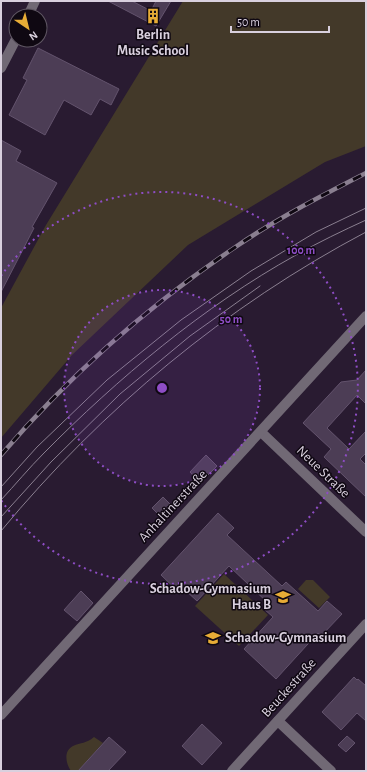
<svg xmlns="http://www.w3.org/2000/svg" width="367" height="772" font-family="'Alegreya Sans',sans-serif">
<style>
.green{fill:#433929}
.building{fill:#4c3d55;stroke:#63536d}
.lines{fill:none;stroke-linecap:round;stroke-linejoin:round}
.minor{stroke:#716975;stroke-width:10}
.tram{stroke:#8a7f90;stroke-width:1}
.rail-casing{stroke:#8a7f90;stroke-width:4.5}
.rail{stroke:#0f0812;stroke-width:3;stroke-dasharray:9;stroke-linecap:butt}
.ring{fill:none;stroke:#8e4dc5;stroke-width:2;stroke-dasharray:2 4}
.labels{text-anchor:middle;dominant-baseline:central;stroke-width:3;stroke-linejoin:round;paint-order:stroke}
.poi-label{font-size:14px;font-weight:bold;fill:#d9d0de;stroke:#0f0812}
.street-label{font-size:14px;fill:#d9d0de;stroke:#0f0812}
.centre{fill:#8e4dc5;stroke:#0f0812;stroke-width:2}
.ring-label{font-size:12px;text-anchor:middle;font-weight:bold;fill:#8e4dc5;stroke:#0f0812;stroke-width:3;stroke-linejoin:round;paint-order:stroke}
</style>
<rect width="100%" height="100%" fill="#291b31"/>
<g class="green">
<polygon points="183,1 366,1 366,146 325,162 188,245 72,355 1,438 1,308 46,225"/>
<polygon points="224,574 268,615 239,646 195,606"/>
<polygon points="306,580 313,580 330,597 319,608 298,589"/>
<path d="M94,737L103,743L78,771H71C66,764 63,751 73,746C81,742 86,744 94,737Z"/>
</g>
<g class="building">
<polygon points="108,1 132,1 151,11 156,1 171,1 156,26"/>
<polygon points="38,48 119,89 111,105 100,99 91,115 64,100 45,135 9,115 27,80 23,78"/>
<polygon points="1,140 21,151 16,161 57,183 32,227 34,228 1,292"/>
<polygon points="366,370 366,404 357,395 327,428 349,449 366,431 366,453 360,459 366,465 366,497 324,457 331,449 303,423 341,382 357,380"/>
<polygon points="206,455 217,466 200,483 190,472"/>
<polygon points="163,497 171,505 160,516 152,508"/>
<polygon points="218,513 234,528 227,535 282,586 286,582 318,611 327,601 342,614 321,636 318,633 276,679 244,649 273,617 264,609 269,604 229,566 197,601 185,590 181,594 161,575"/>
<polygon points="81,591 93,603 77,621 64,610"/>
<polygon points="354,677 357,680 358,679 366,686 366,721 357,713 341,730 322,712"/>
<polygon points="202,724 222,743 202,765 182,746"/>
<polygon points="347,736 355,743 346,752 338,745"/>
<polygon points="109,737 126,752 108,771 78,771"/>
</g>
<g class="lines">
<g class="minor">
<polyline points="28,16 35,1"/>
<polyline points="1,68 16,39"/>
<polyline points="261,432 366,532"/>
<polyline points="1,715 366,316"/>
<polyline points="278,721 331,771"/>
<polyline points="232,771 366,624"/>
</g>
<g class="tram">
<polyline points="1,487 37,447 107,380 181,320 251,271 316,232 366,208"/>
<path d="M1,500C15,485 29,468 44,453C117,379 204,306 296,255C319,242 342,231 366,220"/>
<polyline points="1,517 51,462 120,394 190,336 260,286"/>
<path d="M1,531C102,409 226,306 366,232"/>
</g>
<g class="rail-casing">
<path id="rail" d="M1,455C69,376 148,306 234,248C276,219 321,196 366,173"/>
</g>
<use href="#rail" class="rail"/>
</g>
<circle cx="162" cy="388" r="98" fill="#8e4dc5" fill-opacity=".12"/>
<g class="ring">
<circle cx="162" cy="388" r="98"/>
<path d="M1 276A196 196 0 1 1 1 500"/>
</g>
<defs>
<g id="building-bare" transform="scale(1.2)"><path d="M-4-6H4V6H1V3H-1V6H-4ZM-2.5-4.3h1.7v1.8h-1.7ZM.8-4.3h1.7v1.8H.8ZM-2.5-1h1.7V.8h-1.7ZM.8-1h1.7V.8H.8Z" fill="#e7ac36" stroke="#0f0812" stroke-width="2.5" paint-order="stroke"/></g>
<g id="school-bare" transform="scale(1.2)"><path d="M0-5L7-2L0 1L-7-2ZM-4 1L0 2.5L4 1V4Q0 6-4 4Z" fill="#e7ac36" stroke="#0f0812" stroke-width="2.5" paint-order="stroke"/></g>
</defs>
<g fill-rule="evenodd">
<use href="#building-bare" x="153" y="16"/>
<use href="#school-bare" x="283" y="597"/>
<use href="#school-bare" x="213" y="638"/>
</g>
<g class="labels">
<g class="poi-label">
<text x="153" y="35">Berlin<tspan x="153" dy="16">Music School</tspan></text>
<text x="271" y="589" text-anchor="end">Schadow-Gymnasium<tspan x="271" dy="16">Haus B</tspan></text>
<text x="225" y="638" text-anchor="start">Schadow-Gymnasium</text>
</g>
<g class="street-label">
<text transform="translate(323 472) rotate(44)">Neue Straße</text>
<text transform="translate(173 506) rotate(-47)">Anhaltinerstraße</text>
<text transform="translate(289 688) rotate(-48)">Beuckestraße</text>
</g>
</g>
<circle cx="162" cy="388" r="6" class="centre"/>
<g class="ring-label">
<text x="301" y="254">100 m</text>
<text x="231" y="323">50 m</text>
</g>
<rect width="367" height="772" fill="none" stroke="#d9d0de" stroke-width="4"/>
<g transform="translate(28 28) rotate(145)"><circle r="19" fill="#0f0812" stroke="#605864"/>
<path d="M0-3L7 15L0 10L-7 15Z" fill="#e7ac36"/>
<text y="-6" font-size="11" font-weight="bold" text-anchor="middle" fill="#d9d0de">N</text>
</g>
<path d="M231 26v6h98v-6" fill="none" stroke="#d9d0de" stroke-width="2"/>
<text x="237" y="26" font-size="12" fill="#d9d0de" stroke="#0f0812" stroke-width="3" paint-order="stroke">50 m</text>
</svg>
